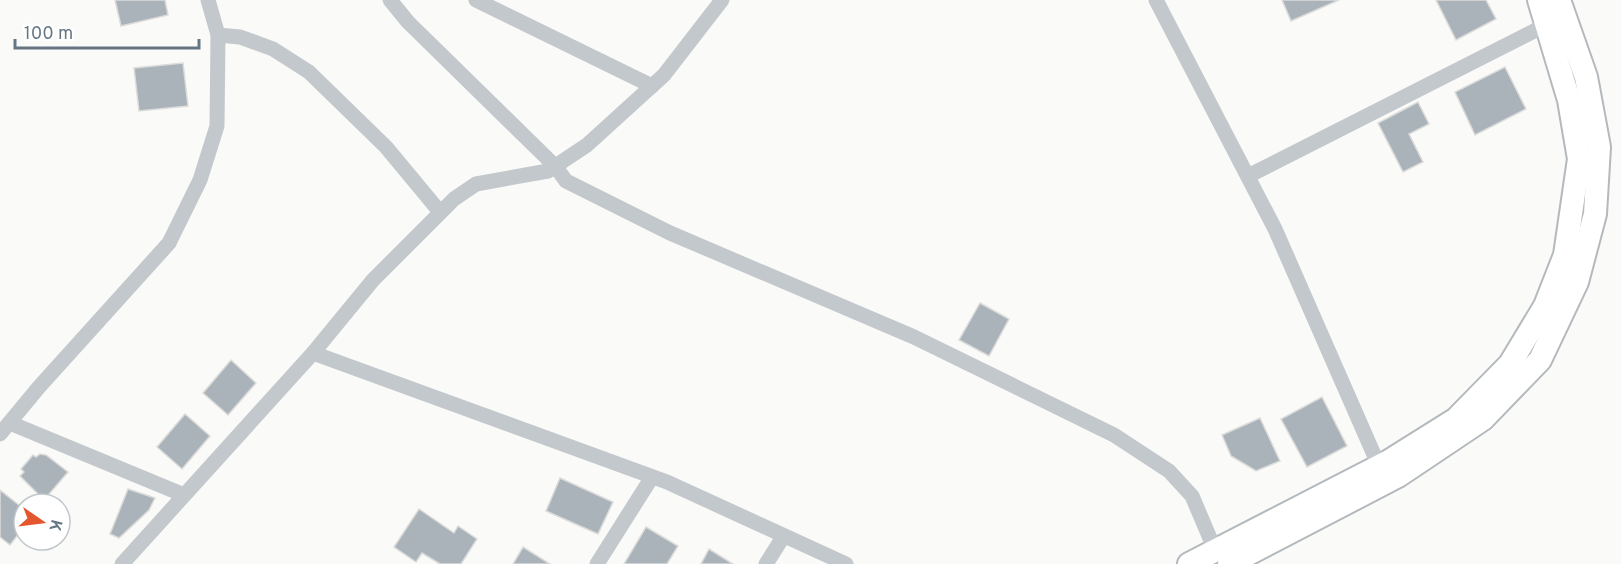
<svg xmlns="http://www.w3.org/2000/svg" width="1621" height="564" font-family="Overpass,sans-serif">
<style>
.building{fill:#aab3b9;stroke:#dcdcda;stroke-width:1.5}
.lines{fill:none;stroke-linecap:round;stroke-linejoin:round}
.highway-casing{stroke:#b4b9bd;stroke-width:26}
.minor{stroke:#c3c8cc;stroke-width:15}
.highway{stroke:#fff;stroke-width:22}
</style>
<rect width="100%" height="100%" fill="#fafaf8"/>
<g class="building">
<polygon points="115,0 165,0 168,15 121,26"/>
<polygon points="1282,0 1339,0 1291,21"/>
<polygon points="1436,0 1486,0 1496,19 1456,40"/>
<polygon points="183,63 188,106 139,111 134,68"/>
<polygon points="1505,67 1526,109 1475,135 1455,92"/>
<polygon points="1418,102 1429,124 1409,134 1423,162 1403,172 1378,123"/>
<polygon points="980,303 1009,319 989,356 959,340"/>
<polygon points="231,360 256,383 228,415 203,393"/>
<polygon points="1322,397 1347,446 1307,467 1281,419"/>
<polygon points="185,414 210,436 182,469 157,447"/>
<polygon points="1260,418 1280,461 1256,471 1231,456 1222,435"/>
<polygon points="40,454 46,455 68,472 44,500 20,476 24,472 21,469 33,455 36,457"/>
<polygon points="560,478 613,502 598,534 546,511"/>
<polygon points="128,489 155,498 149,510 119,538 110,534"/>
<polygon points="0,490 24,509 24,527 10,545 0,537"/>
<polygon points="419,509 454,533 458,526 477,539 461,564 440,564 422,553 416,562 394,547"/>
<polygon points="646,527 678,546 667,564 624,564"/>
<polygon points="523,547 550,564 513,564"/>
<polygon points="709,549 733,564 701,564"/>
</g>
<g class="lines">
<g class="highway-casing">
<g id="highway">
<polyline points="1189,564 1389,461 1456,419 1510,364 1545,306 1565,255 1579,159 1569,100 1539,0"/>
<polyline points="1229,564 1398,476 1483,419 1540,360 1577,282 1595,214 1599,147 1586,77 1559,0"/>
</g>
</g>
<g class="minor">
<polyline points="390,0 408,22 555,166 566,181 670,233 914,337 1114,435 1169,471 1192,496 1215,550"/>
<polyline points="476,0 652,86"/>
<polyline points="1156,0 1275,229 1379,466"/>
<polyline points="218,35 240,37 273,49 309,72 386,147 440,212"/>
<polyline points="1248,176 1548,24"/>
<polyline points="313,353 667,482 846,564"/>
<polyline points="10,423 184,495"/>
<polyline points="0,434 39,387 169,243 200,180 217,126 218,35 208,0"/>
<polyline points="122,564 313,353 373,280 454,199 476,184 548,171 587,145 664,75 722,0"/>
<polyline points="597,564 652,477"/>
<polyline points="766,564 783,537"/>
</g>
<use href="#highway" class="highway"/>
</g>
<g transform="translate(42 522) rotate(104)"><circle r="28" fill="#ffffff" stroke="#c1c8cd" stroke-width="1.5"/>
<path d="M0-4.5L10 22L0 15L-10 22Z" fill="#e4572e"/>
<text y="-9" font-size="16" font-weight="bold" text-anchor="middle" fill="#657683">K</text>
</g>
<path d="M15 39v9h184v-9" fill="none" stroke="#657683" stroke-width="3"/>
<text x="24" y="39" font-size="18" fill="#657683" stroke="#ffffff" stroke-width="4.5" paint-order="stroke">100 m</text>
</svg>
